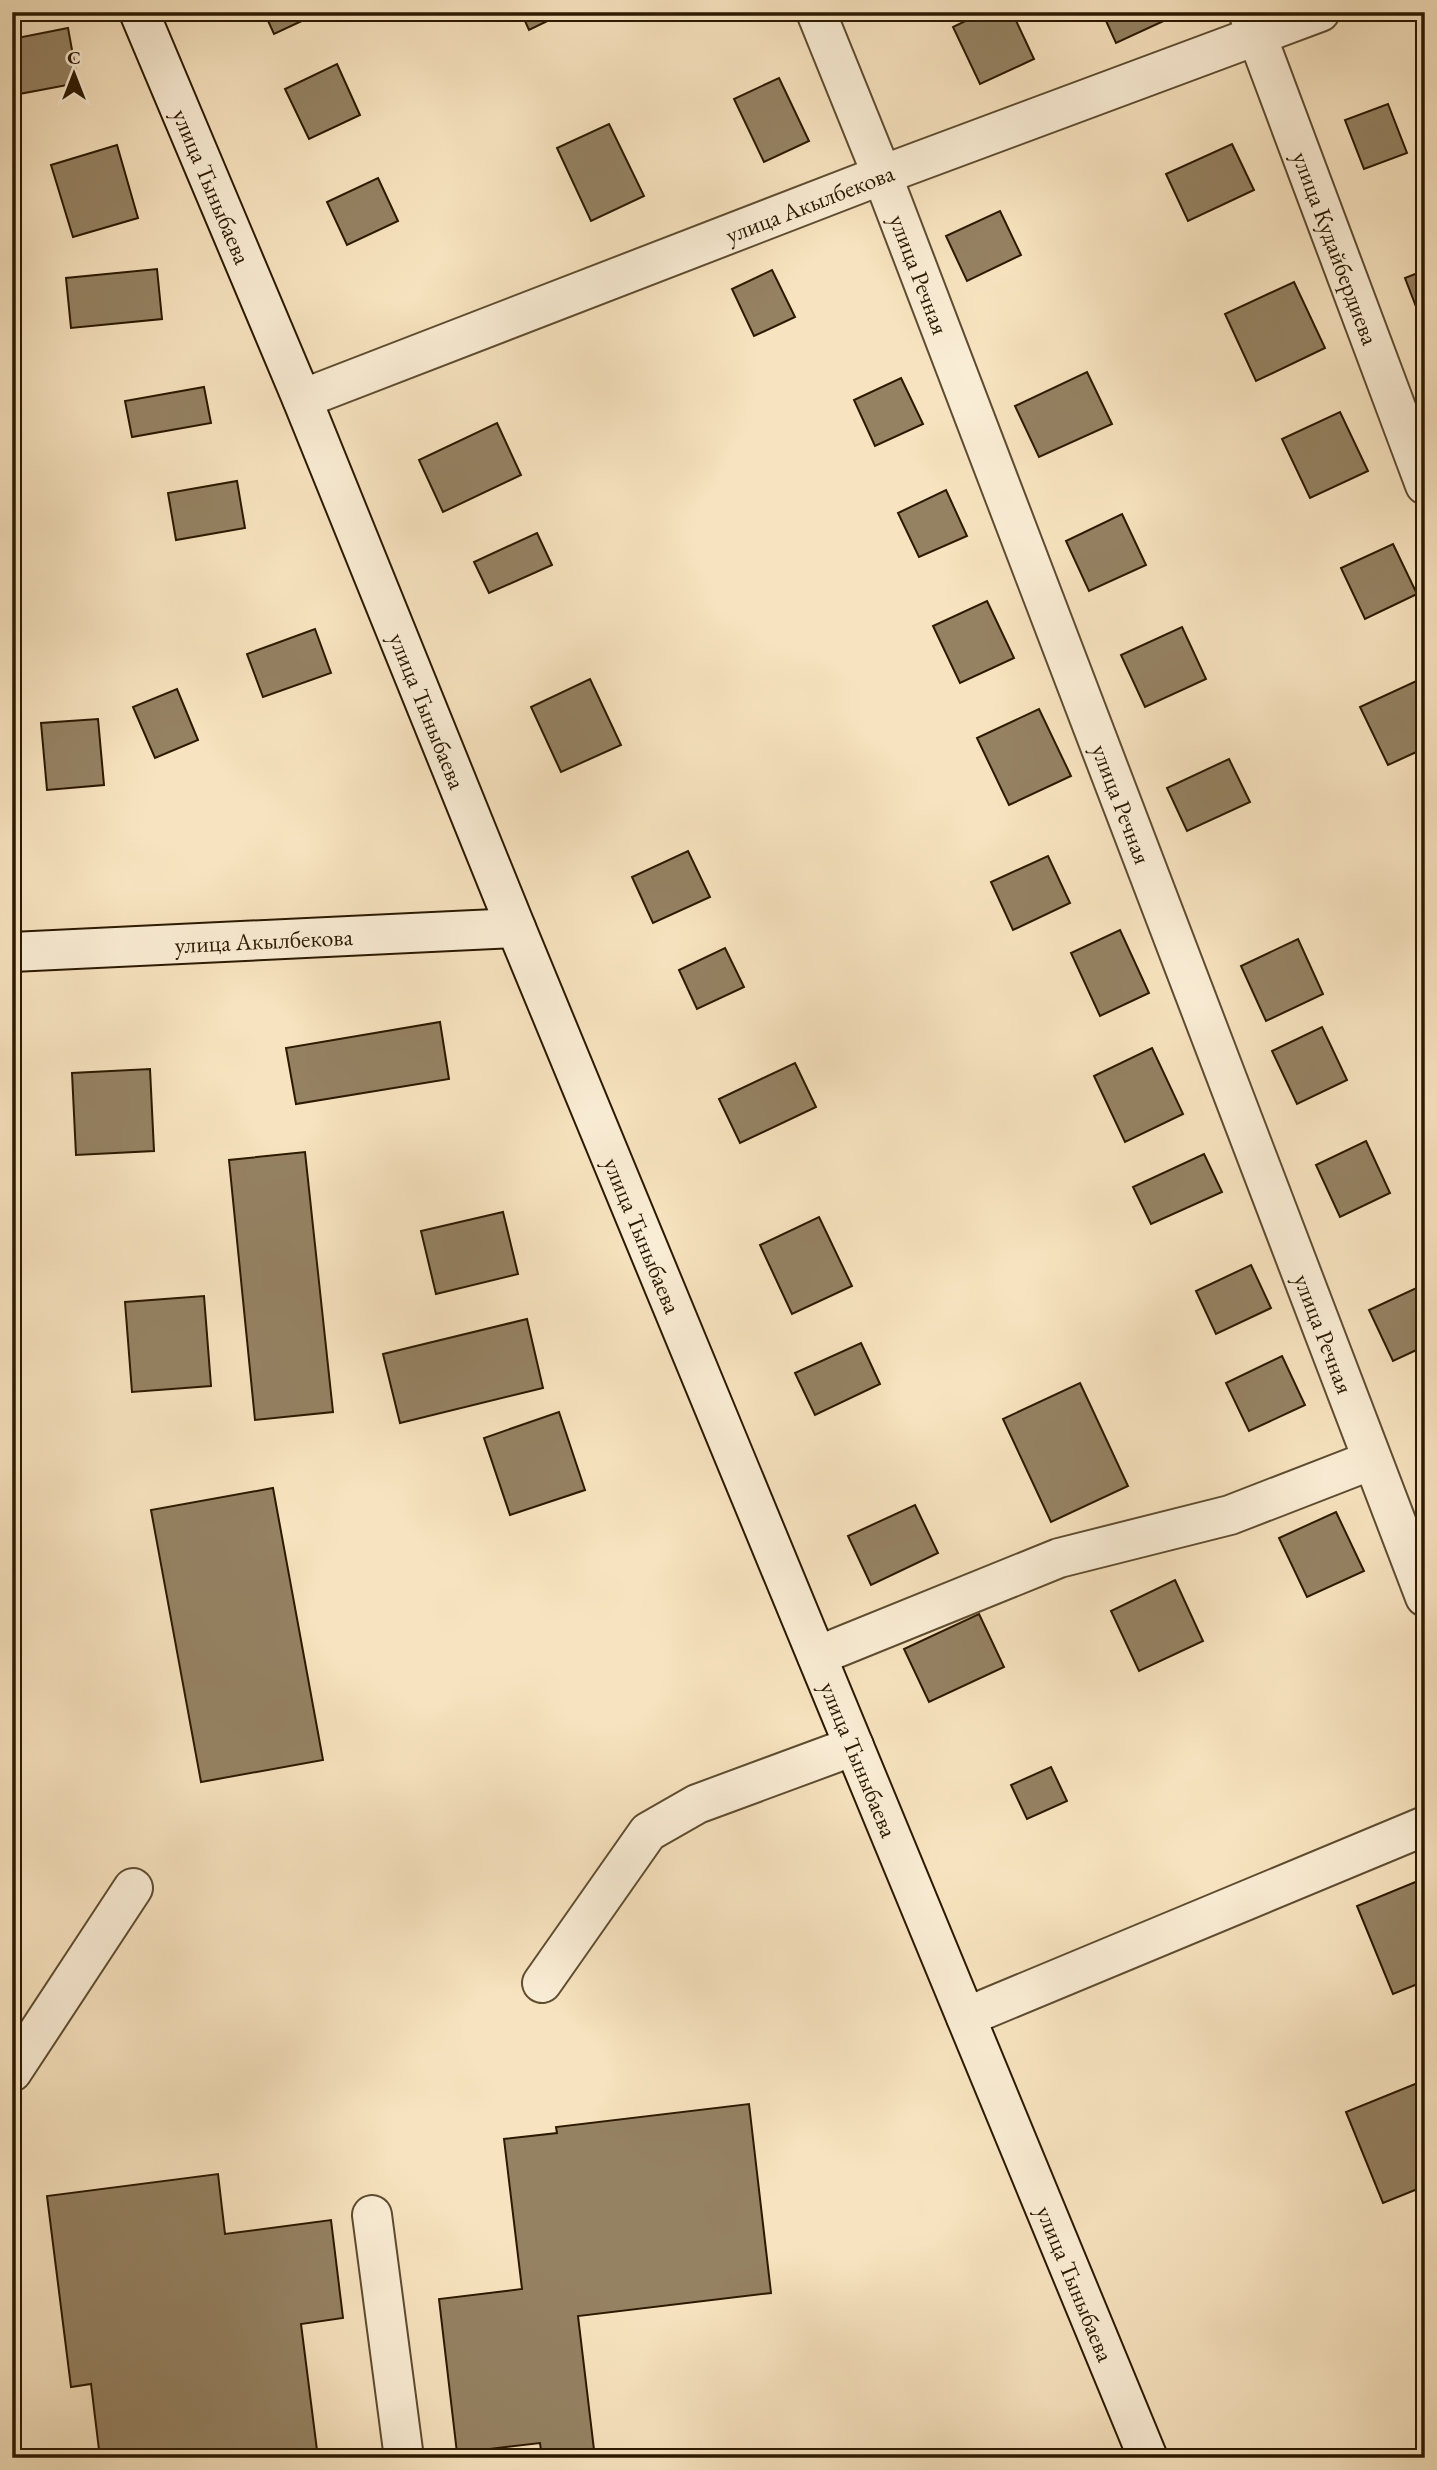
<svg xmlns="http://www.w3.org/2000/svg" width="1437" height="2470" font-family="'EB Garamond',serif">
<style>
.building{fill:#958263;stroke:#2b1900;stroke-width:2}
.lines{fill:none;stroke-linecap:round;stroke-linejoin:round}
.street-casing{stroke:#5e4c30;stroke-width:42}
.secondary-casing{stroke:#2b1900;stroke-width:42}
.street{stroke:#faedd5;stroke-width:38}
.secondary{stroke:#faedd5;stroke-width:38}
.labels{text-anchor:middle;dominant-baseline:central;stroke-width:7;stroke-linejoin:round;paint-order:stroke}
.street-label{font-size:24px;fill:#2b1900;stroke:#faedd5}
</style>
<rect width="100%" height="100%" fill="#f7e3bf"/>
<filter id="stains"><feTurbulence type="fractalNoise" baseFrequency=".00286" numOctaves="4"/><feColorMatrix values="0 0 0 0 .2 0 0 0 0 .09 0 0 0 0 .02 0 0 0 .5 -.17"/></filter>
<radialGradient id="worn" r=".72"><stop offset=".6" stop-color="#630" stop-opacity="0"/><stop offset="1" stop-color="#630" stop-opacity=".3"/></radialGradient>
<g class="building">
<polygon points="264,12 321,12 274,34"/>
<polygon points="521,12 566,12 529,30"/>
<polygon points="984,12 1012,12 1034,59 980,84 953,27"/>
<polygon points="1102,12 1183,12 1116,43"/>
<polygon points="68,28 78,83 14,95 12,39"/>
<polygon points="337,64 360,115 309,139 285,89"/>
<polygon points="779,78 809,141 764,162 734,99"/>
<polygon points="1388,104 1407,153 1364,169 1345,120"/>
<polygon points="609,124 644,196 591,221 557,148"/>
<polygon points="1232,144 1254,190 1188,221 1166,174"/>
<polygon points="117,145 138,218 73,237 51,165"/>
<polygon points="378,178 398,221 347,245 327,202"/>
<polygon points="1000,211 1021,255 967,281 946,236"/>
<polygon points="157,269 162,319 71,328 66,278"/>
<polygon points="772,270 795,317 754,336 732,289"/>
<polygon points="1425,270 1425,321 1422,322 1405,278"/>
<polygon points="1294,282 1325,348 1256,381 1225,314"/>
<polygon points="1087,372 1112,424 1039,457 1015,406"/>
<polygon points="901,378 923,424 875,446 854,400"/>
<polygon points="204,387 211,423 132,437 125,401"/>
<polygon points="1340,412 1368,471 1310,498 1282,439"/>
<polygon points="497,423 521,475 443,512 419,460"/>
<polygon points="237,481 245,528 176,540 168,493"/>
<polygon points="946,490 967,536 919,557 898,513"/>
<polygon points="1122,514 1146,565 1089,591 1066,541"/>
<polygon points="537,533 552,565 489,593 474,562"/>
<polygon points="1393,544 1417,594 1365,619 1341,568"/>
<polygon points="987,601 1014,658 960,683 933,626"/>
<polygon points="1182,627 1206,679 1145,707 1121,655"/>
<polygon points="315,629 331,673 263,697 247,654"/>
<polygon points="1425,677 1425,748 1388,765 1360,707"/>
<polygon points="590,679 621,745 561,772 531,707"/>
<polygon points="177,689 198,740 155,758 133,707"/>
<polygon points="1039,709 1071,776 1009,805 977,738"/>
<polygon points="98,719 104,785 47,790 41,723"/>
<polygon points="1229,759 1250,802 1187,831 1167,788"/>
<polygon points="688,851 710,897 653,923 632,877"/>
<polygon points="1048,856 1070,903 1013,930 991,882"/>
<polygon points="1120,930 1149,993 1100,1016 1071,953"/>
<polygon points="1298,939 1323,994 1266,1021 1241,966"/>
<polygon points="725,948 744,987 697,1009 679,970"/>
<polygon points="440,1022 449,1079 296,1104 286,1048"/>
<polygon points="1322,1027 1347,1080 1297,1104 1272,1051"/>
<polygon points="1152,1048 1183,1114 1125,1142 1094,1076"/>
<polygon points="795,1063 816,1107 740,1143 719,1099"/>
<polygon points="150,1069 154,1151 76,1155 72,1073"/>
<polygon points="1366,1141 1390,1193 1340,1217 1316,1165"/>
<polygon points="305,1152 333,1412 255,1420 229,1160"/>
<polygon points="1204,1154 1222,1192 1151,1224 1133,1187"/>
<polygon points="503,1212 518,1274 436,1294 421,1231"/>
<polygon points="819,1217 852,1286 792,1314 760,1245"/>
<polygon points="1251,1265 1271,1308 1216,1334 1196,1291"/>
<polygon points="1425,1284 1425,1346 1393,1361 1369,1310"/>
<polygon points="204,1296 211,1386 132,1392 125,1302"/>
<polygon points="527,1319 543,1388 400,1423 383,1354"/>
<polygon points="861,1343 880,1384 815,1415 795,1373"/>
<polygon points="1282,1356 1305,1405 1249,1431 1226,1383"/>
<polygon points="1080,1383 1128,1486 1051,1522 1003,1419"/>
<polygon points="559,1412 585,1490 510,1515 484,1438"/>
<polygon points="273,1488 323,1760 201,1782 151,1510"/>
<polygon points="915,1505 938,1553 871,1585 848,1536"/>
<polygon points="1336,1512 1364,1571 1307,1597 1279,1538"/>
<polygon points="1175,1580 1203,1641 1139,1671 1111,1611"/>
<polygon points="979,1614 1004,1667 929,1702 904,1649"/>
<polygon points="12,1762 15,1762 17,1806 12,1807"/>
<polygon points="1051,1767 1067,1801 1027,1819 1011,1785"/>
<polygon points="1425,1878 1425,1981 1393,1994 1357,1906"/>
<polygon points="1425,2080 1425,2186 1383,2203 1346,2112"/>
<polygon points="749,2104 771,2293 578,2316 595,2458 542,2458 540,2443 457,2453 439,2299 522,2289 504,2139 557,2133 556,2127"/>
<polygon points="218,2174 225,2234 331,2220 343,2318 301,2324 318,2458 100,2458 91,2384 71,2387 47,2196"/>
</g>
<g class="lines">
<g class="street-casing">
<g id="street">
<path id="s1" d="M816,12L882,175L1425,1597"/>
<path id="s2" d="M1248,12L1425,485"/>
<path id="s3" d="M302,399L882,175L1320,12"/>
<polyline points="817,1656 1059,1558 1230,1515 1372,1460"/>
<polyline points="542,1983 648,1832 697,1804 854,1746"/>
<polyline points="966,2017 1425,1826"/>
<polyline points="12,2072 133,1888"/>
<polyline points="372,2215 404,2458"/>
</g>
</g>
<g class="secondary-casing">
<g id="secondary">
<path id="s4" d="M139,12L302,399L516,928L1148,2458"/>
<path id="s5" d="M12,952L516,928"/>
</g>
</g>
<use href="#street" class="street"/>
<use href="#secondary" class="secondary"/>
</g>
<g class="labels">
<g class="street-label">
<text stroke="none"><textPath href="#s4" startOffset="189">улица Тыныбаева</textPath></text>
<text stroke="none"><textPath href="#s3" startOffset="544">улица Акылбекова</textPath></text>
<text stroke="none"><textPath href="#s2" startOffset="252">улица Кудайбердиева</textPath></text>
<text stroke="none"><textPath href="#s1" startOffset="282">улица Речная</textPath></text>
<text stroke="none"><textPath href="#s4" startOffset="756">улица Тыныбаева</textPath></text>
<text stroke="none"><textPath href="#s1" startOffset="849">улица Речная</textPath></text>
<text stroke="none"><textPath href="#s5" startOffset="252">улица Акылбекова</textPath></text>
<text stroke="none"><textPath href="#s4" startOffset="1323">улица Тыныбаева</textPath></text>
<text stroke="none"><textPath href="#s1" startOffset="1416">улица Речная</textPath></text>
<text stroke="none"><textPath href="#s4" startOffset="1890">улица Тыныбаева</textPath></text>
<text stroke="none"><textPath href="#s4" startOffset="2457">улица Тыныбаева</textPath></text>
</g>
</g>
<rect width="1437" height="2470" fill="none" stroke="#f7e3bf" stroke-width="42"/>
<rect x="14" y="14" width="1409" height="2442" fill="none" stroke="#2b1900" stroke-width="3.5"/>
<rect x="21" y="21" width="1395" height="2428" fill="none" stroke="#2b1900" stroke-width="2"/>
<g transform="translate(74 74)" stroke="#faedd5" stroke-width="5" paint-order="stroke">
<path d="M0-5L12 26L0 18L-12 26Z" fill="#2b1900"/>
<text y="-10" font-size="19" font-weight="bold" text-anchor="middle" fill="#2b1900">С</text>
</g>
<rect width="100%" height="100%" filter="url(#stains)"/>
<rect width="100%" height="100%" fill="url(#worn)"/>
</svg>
